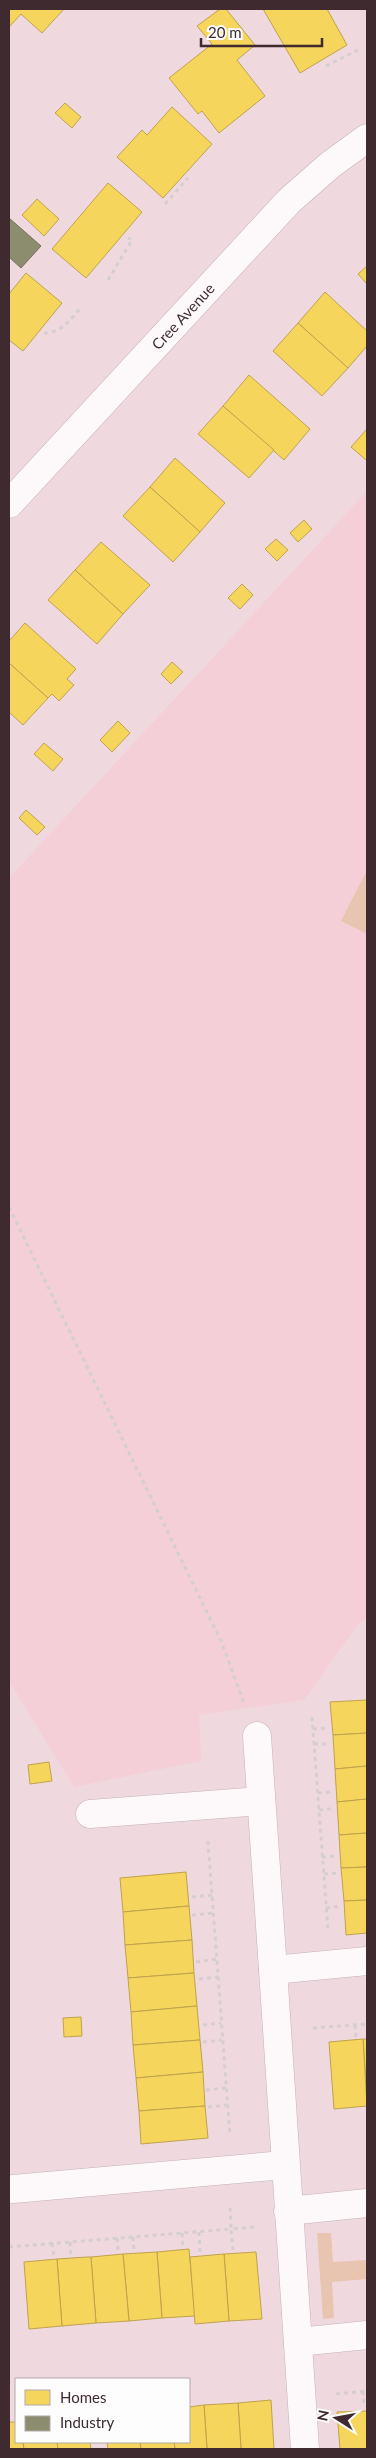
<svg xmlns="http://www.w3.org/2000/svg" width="376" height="2458" font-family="Lato,sans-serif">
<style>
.built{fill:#f4cfd7}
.green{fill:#e8c5b1}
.homes{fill:#f6d55c;stroke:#bfa24e}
.industry{fill:#8c8c6e;stroke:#756f5b}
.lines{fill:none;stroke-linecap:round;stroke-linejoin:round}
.minor-casing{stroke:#c4b0b5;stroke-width:29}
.path{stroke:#d5ced0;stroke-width:3;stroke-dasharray:4 4;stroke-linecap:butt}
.minor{stroke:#fdf9fa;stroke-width:28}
.labels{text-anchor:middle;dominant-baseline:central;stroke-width:5;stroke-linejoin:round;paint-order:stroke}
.street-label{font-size:15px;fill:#3e2a2f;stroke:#fdfdfd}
</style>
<rect width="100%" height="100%" fill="#f0d9de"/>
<polygon class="built" points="367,491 367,1618 359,1623 304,1700 199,1715 201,1761 74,1787 9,1681 9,878"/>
<g class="green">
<polygon points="367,870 367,934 341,921"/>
<polygon points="317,2233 331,2233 333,2262 367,2260 367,2279 332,2282 334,2318 323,2319"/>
</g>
<g class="homes">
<polygon points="9,9 64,9 42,33 21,14 9,27"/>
<polygon points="220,9 226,9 255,45 237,60 265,96 219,133 202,111 198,114 169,78 212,44 197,26"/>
<polygon points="263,9 327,9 347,45 300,73"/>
<polygon points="65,103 81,117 72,128 55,113"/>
<polygon points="172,107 212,144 163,198 117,157 142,130 147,135"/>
<polygon points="108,183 142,212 86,278 52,249"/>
<polygon points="37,199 59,219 44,236 22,215"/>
<polygon points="367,266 367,284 358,274"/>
<polygon points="26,273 62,303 23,351 9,340 9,294"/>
<polygon points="325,292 367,331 367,346 348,368 298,323"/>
<polygon points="298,323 348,368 322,396 273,351"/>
<polygon points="249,375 310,429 284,460 223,406"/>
<polygon points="223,406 274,450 249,478 198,434"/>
<polygon points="367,429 367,459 366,460 351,447"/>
<polygon points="175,458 225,503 200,532 150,487"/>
<polygon points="150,487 200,532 173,562 123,516"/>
<polygon points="304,520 312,529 298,542 290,533"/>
<polygon points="276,539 288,550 277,561 265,549"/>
<polygon points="101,542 150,585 123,614 75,570"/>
<polygon points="75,570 123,614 97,644 48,600"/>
<polygon points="242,584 253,595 240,609 228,598"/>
<polygon points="25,623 76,669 67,679 74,685 59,701 52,694 48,698 9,663 9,641"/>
<polygon points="172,662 183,672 171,684 161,674"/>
<polygon points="9,663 48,698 23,725 9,712"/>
<polygon points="118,721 130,733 112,752 100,740"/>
<polygon points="44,743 63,759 53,771 34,754"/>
<polygon points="26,810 45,827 37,835 19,818"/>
<polygon points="367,1700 367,1733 333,1735 330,1702"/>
<polygon points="367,1733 367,1766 335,1769 333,1735"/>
<polygon points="49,1762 52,1781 30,1784 28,1765"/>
<polygon points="367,1766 367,1799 337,1802 335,1769"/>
<polygon points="367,1799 367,1833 339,1835 337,1802"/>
<polygon points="367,1833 367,1867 341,1868 339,1835"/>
<polygon points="367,1867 367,1900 344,1901 341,1868"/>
<polygon points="186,1872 189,1906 123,1912 120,1878"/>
<polygon points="367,1900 367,1933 346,1935 344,1901"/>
<polygon points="189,1906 192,1940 125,1945 123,1912"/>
<polygon points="192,1940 194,1973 128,1978 125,1945"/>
<polygon points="194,1973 197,2006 131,2012 128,1978"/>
<polygon points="197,2006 200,2040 133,2045 131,2012"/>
<polygon points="81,2017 82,2036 64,2037 63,2018"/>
<polygon points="363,2039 367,2039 367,2097"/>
<polygon points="363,2039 367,2106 334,2109 329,2042"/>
<polygon points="200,2040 203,2072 136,2078 133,2045"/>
<polygon points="203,2072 205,2106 139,2111 136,2078"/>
<polygon points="205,2106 208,2138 141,2144 139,2111"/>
<polygon points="189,2249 195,2316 162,2318 157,2252"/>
<polygon points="157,2252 162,2318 129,2321 123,2254"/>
<polygon points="256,2252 262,2319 229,2321 224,2254"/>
<polygon points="123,2254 129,2321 96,2323 91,2257"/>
<polygon points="224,2254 229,2321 195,2324 190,2257"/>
<polygon points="87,2257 91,2257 96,2323 62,2326 57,2259"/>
<polygon points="57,2259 62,2326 29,2329 24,2262"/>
<polygon points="271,2400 274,2449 241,2449 238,2403"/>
<polygon points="238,2403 241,2449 207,2449 204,2405"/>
<polygon points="204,2405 207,2449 175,2449 174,2442 189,2442 189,2407"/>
<polygon points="367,2411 367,2449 340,2449 337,2412"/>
<polygon points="9,2422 16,2422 16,2442 23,2442 24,2449 9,2449"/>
<polygon points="23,2442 57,2442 58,2449 24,2449"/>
<polygon points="57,2442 90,2442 91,2449 58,2449"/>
<polygon points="107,2442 140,2442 141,2449 108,2449"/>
<polygon points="140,2442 174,2442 175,2449 141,2449"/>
</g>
<polygon class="industry" points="9,218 41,246 21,268 9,257"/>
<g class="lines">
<g class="minor-casing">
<g id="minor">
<path id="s1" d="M9,504L289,201L330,165L367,138"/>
<polyline points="257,1736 273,1970"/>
<polyline points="90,1814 261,1801"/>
<polyline points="13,2189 284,2165"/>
<polyline points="288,2211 367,2203"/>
<polyline points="298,2342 367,2335"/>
<polyline points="305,2449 273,1970 367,1961"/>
</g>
</g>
<g class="path">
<polyline points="326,66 358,50"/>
<polyline points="165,204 188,178"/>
<polyline points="108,280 132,240 128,238"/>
<path d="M44,333C62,333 71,319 82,306"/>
<polyline points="9,1207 221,1641 244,1703"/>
<polyline points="312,1717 328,1930"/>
<polyline points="313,1729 326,1728"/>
<polyline points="314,1744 327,1744"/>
<polyline points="318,1793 331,1792"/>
<polyline points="319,1810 331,1809"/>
<polyline points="208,1841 230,2136"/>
<polyline points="322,1857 335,1856"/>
<polyline points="324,1874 338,1873"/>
<polyline points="192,1897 212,1895"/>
<polyline points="326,1908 341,1906"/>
<polyline points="192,1915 214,1913"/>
<polyline points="196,1962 217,1959"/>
<polyline points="199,1979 218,1977"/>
<polyline points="203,2025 221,2023"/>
<polyline points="355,2025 356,2037"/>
<polyline points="313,2028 367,2024"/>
<polyline points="203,2042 222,2040"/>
<polyline points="206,2090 226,2088"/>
<polyline points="208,2107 227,2105"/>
<polyline points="199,2232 200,2253"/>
<polyline points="182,2233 183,2247"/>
<polyline points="133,2237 134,2251"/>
<polyline points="117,2238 118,2252"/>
<polyline points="70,2242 71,2256"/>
<polyline points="52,2243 54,2258"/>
<polyline points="9,2247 231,2229 230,2205"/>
<polyline points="233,2250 231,2229 255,2227"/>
<polyline points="363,2391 364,2407"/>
<polyline points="336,2394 367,2391"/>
</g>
<use href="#minor" class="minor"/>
</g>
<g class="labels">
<g class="street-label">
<text stroke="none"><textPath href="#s1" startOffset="256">Cree Avenue</textPath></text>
</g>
</g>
<rect width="376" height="2458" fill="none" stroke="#3e2a2f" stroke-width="20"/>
<rect x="15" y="2378" width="175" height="65" fill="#fdfdfd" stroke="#b1a9ab"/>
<rect x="25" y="2390" width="25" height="15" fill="#f6d55c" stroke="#b1a9ab"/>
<text x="60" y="2403" font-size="15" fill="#3e2a2f">Homes</text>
<rect x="25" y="2416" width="25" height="15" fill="#8c8c6e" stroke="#b1a9ab"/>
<text x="60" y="2428" font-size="15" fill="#3e2a2f">Industry</text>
<g transform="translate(336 2418) rotate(281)" stroke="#fdfdfd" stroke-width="4" paint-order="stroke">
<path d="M0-4L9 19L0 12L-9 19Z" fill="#3e2a2f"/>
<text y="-8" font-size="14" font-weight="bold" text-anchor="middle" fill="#3e2a2f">N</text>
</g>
<path d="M201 38v8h121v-8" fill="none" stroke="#3e2a2f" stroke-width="2.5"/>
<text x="208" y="38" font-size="15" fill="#3e2a2f" stroke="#fdfdfd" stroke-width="4" paint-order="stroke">20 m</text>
</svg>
